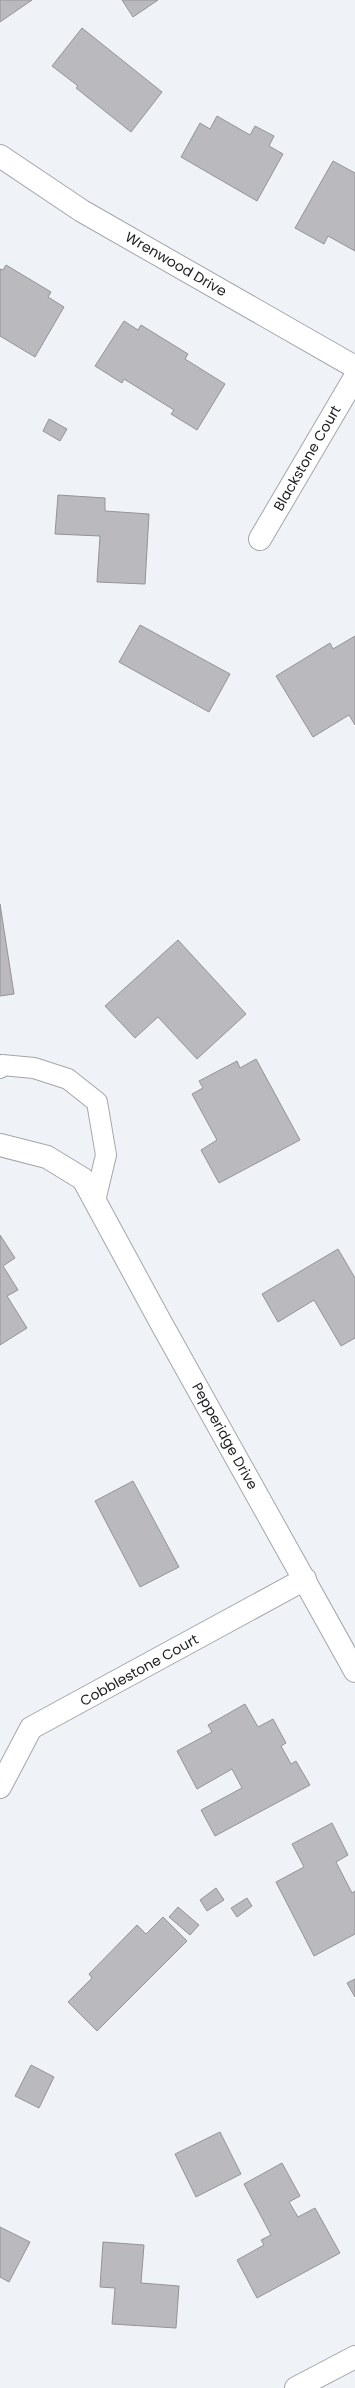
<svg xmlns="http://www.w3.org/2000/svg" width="355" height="2388" font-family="Poppins,sans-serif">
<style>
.building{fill:#bababe;stroke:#949498}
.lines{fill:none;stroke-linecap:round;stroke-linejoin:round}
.service-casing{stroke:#a3a6aa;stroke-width:22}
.minor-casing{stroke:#a3a6aa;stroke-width:24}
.service{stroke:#fff;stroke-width:20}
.minor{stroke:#fff;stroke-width:22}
.labels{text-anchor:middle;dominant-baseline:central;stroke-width:4;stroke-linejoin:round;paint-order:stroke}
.street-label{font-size:14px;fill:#1c1d1e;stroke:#fff}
</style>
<rect width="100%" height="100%" fill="#eff2f6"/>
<g class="building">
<polygon points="0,0 32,0 0,22"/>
<polygon points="122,0 158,0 133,17"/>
<polygon points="82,28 162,92 131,132 76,88 78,86 52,66"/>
<polygon points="217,116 250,135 255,126 274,136 269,146 283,154 257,201 181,157 200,123 210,129"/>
<polygon points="333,161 355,173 355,251 328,236 324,244 295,228"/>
<polygon points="6,265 51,292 48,297 64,307 35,357 0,336 0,269 3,270"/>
<polygon points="124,321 138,330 141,325 188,354 185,359 225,384 197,430 171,414 174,410 124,379 122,383 95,366"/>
<polygon points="49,419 67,429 60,441 43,431"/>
<polygon points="58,495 105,498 105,511 149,514 145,584 97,582 100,536 55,534"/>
<polygon points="140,625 230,674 209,712 119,662"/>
<polygon points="355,636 355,725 349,715 313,737 276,676 330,643 333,649"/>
<polygon points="0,904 14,994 0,996"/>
<polygon points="178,940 246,1014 197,1059 158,1017 135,1038 105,1006"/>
<polygon points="256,1059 300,1140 219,1183 201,1150 217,1140 192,1094 203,1088 199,1081 237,1061 240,1068"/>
<polygon points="0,1235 15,1258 3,1266 18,1290 7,1296 27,1328 0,1345"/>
<polygon points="338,1249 355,1278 355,1338 341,1346 314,1300 278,1322 262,1294"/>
<polygon points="133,1481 179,1567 140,1587 95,1501"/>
<polygon points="245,1704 258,1727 273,1719 286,1743 281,1746 291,1764 296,1761 310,1785 215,1836 201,1810 242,1788 232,1769 197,1789 177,1751 212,1732 208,1725"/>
<polygon points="332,1823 348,1855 336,1862 352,1893 355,1891 355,1934 314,1956 276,1882 304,1867 292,1844"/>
<polygon points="216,1888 224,1900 207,1911 200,1900"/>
<polygon points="247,1898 252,1906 237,1917 231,1908"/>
<polygon points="178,1907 199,1925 190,1935 169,1917"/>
<polygon points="163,1917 187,1941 97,2031 68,2002 92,1978 89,1974 137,1925 146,1934"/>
<polygon points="355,1979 355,1997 347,1983"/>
<polygon points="31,2065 54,2077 39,2108 15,2096"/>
<polygon points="220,2132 241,2174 196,2197 175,2154"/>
<polygon points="282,2163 300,2196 289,2202 298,2217 315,2208 340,2253 257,2298 237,2260 264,2245 261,2240 271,2235 244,2184"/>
<polygon points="0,2227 30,2242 9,2282 0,2277"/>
<polygon points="103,2242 144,2245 141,2283 179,2286 176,2328 112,2324 115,2288 100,2287"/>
</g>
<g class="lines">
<g class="service-casing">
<polyline id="service" points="0,1068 2,1065 34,1068 68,1079 97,1102 106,1155 95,1201"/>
</g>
<g class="minor-casing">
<g id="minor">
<polyline points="0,156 82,211 355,367"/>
<polyline points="260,539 355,377"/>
<polyline points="0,1145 47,1157 83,1179 160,1321 355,1671"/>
<polyline points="0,1787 31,1728 305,1579"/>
<polyline points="296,2388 355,2357"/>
</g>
</g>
<use href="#service" class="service"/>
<use href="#minor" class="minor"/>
</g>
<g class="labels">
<g class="street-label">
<text transform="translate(176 264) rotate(30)">Wrenwood Drive</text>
<text transform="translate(307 458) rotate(-60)">Blackstone Court</text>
<text transform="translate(225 1436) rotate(61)">Pepperidge Drive</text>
<text transform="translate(139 1670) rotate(-29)">Cobblestone Court</text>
</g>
</g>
</svg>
